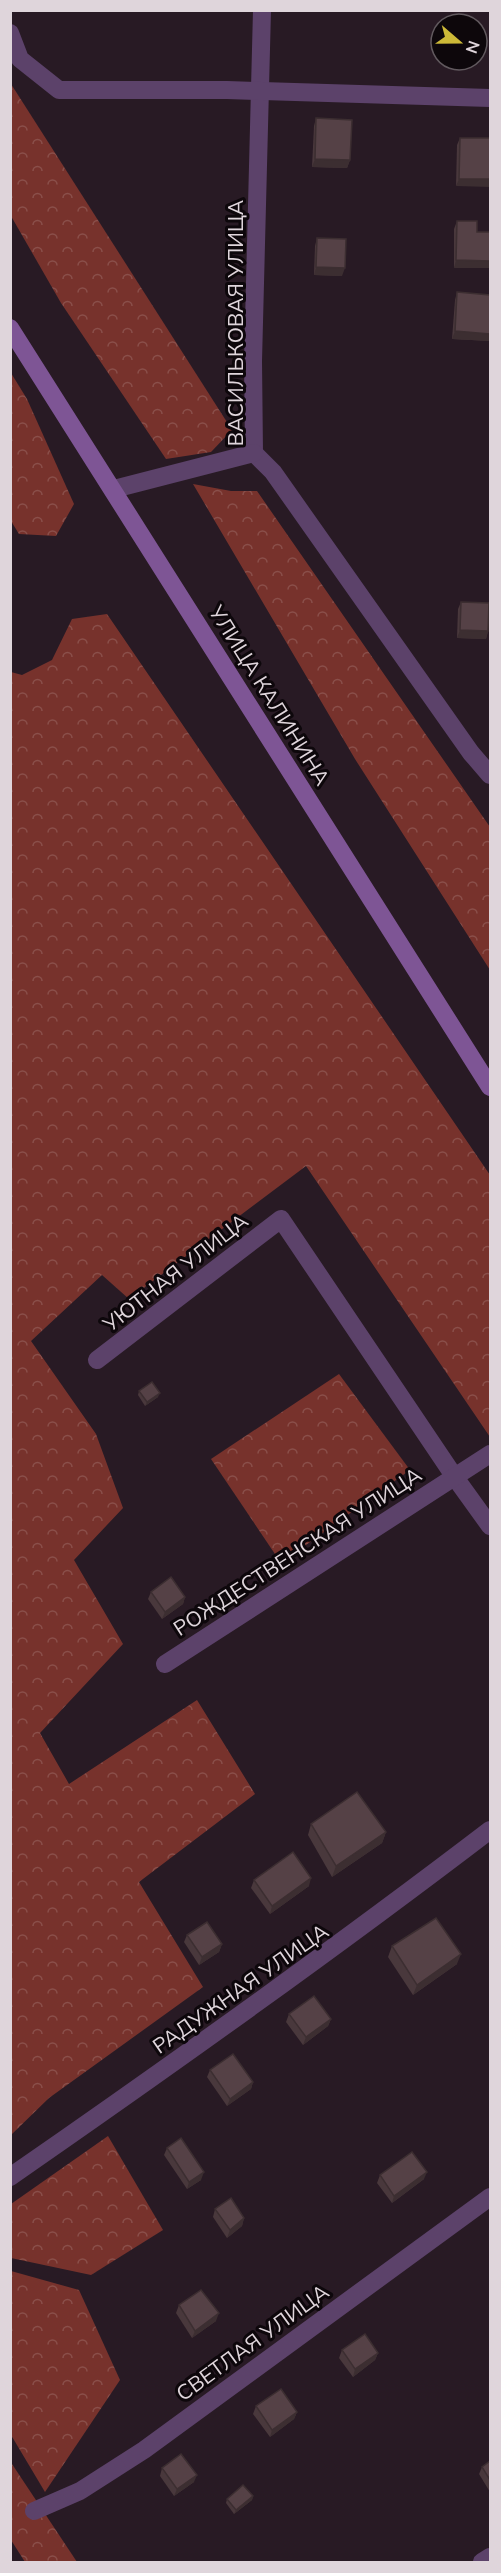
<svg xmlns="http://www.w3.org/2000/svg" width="501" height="2573" font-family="Mulish,sans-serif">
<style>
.forest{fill:url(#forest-crowns)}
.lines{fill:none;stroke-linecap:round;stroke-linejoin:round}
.minor{stroke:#5c426a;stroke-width:18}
.secondary{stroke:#7e5595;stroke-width:18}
.wall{fill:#49383c}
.shaded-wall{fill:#3c2e31}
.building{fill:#554146;stroke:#3c2e31;stroke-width:1.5}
.labels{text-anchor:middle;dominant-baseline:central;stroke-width:6;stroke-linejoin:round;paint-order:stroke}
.street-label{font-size:21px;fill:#dfd5db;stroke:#0d070b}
</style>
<defs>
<pattern id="forest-crowns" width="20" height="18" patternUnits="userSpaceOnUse" patternTransform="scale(1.5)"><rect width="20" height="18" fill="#77322c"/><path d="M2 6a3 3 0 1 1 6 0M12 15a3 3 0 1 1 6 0" fill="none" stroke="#8a4f4a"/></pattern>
</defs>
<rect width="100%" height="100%" fill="#281a24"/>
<g class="forest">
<polygon points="11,84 232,430 211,452 166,459 61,303 11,216"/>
<polygon points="11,373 27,399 74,504 56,536 19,534 11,521"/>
<polygon points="193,484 231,491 257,491 490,827 490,970 355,759"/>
<polygon points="107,614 490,1175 490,1437 306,1166 129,1299 102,1275 31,1341 96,1434 123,1508 74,1560 123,1644 40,1733 69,1784 197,1700 255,1794 139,1882 203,1987 49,2098 11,2135 11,672 22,675 52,660 72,619"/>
<polygon points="339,1374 410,1470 281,1563 211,1459"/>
<polygon points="108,2136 163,2230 91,2275 11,2258 11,2204"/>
<polygon points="11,2271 79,2290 120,2380 45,2492 11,2435"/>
<polygon points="10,2461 77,2562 25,2562 11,2540"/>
</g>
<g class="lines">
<g class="minor">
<polyline points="262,10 253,361 254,453 273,472 471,753 490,775"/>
<polyline points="10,33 20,59 59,90 227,90 490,98"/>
<polyline points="114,489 254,453"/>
<polyline points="97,1360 281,1219 454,1476 490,1526"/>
<polyline points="165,1664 490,1454"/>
<path d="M10,2177C173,2064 333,1950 490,1830"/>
<polyline points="34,2511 80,2491 144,2450 490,2197"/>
<polyline points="482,2562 490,2557"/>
</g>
<polyline class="secondary" points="10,328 490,1087"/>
</g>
<g class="wall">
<polygon points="316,118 350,160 347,168 312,167 314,126"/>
<polygon points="460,138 490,138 456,186 457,145"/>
<polygon points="457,221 477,232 454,268 454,229"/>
<polygon points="317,238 342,276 314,275 315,246"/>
<polygon points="457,292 490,295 490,341 452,339 455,300"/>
<polygon points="461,602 488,631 486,639 457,638 458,609"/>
<polygon points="139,1391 158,1397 145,1406 138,1395"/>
<polygon points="151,1592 185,1597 183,1604 162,1619 148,1599"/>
<polygon points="311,1824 386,1832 382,1843 332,1877 308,1835"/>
<polygon points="254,1880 309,1886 270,1914 251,1888"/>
<polygon points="187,1935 222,1944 219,1952 199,1965 184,1942"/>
<polygon points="392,1946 457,1964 413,1995 388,1957"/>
<polygon points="289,2014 331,2019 328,2026 303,2045 286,2022"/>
<polygon points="210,2070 253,2082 251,2089 227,2106 207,2077"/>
<polygon points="167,2148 201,2180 187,2189 164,2155"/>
<polygon points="380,2175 424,2179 392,2203 377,2183"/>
<polygon points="215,2209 244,2218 242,2226 227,2238 213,2217"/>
<polygon points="179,2305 216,2321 192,2338 176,2313"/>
<polygon points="342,2350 378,2353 375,2360 353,2377 339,2358"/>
<polygon points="256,2406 297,2412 294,2419 270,2437 253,2414"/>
<polygon points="490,2461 490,2492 479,2474 482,2467"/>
<polygon points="162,2468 194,2482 174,2496 160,2476"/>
<polygon points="253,2496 252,2500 234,2514 226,2503 227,2499"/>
</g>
<g class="shaded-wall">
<polygon points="315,159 350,160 347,168 312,167"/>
<polygon points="459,179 490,179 490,187 456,186"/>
<polygon points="456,260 490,261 490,268 454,268"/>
<polygon points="316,267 345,268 342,276 314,275"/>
<polygon points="455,331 490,334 490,341 452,339"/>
<polygon points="460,630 488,631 486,639 457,638"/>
<polygon points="160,1393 158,1397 145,1406 147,1402"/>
<polygon points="185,1597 183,1604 162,1619 165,1612"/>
<polygon points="386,1832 382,1843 332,1877 336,1866"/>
<polygon points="311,1878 309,1886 270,1914 272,1906"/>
<polygon points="222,1944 219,1952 199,1965 202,1957"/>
<polygon points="461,1954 457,1964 413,1995 417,1985"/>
<polygon points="331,2019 328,2026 303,2045 306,2037"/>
<polygon points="253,2082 251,2089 227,2106 230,2099"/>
<polygon points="204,2172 201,2180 187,2189 189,2182"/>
<polygon points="427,2172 424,2179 392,2203 394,2196"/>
<polygon points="244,2218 242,2226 227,2238 230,2230"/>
<polygon points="219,2313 216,2321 192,2338 195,2331"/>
<polygon points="378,2353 375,2360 353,2377 355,2369"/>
<polygon points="297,2412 294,2419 270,2437 272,2430"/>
<polygon points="197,2475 194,2482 174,2496 177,2489"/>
<polygon points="253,2496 252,2500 234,2514 236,2510"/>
</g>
<g class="building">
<polygon points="316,118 352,120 350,160 315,159"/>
<polygon points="460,138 490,138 490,179 459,179"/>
<polygon points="457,221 477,221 477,232 490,232 490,261 456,260"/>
<polygon points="317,238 346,239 345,268 316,267"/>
<polygon points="457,292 490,295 490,334 455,331"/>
<polygon points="461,602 489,603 488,631 460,630"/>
<polygon points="152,1382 160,1393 147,1402 139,1391"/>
<polygon points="171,1577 185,1597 165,1612 151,1592"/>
<polygon points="357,1792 386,1832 336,1866 311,1824"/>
<polygon points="293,1852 311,1878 272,1906 254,1880"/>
<polygon points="436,1918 461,1954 417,1985 392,1946"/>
<polygon points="207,1922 222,1944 202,1957 187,1935"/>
<polygon points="314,1996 331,2019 306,2037 289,2014"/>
<polygon points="233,2054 253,2082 230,2099 210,2070"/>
<polygon points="181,2138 204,2172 189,2182 167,2148"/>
<polygon points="412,2152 427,2172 394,2196 380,2175"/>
<polygon points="231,2198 244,2218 230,2230 215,2209"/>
<polygon points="201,2290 219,2313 195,2331 179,2305"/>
<polygon points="365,2334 378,2353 355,2369 342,2350"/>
<polygon points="281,2389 297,2412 272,2430 256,2406"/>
<polygon points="181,2454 197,2475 177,2489 162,2468"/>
<polygon points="490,2461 490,2480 482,2467"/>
<polygon points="243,2485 253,2496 236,2510 227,2499"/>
</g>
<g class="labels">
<g class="street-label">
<text transform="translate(235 323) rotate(-90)">ВАСИЛЬКОВАЯ УЛИЦА</text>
<text transform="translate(270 695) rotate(58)">УЛИЦА КАЛИНИНА</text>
<text transform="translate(175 1272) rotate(-38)">УЮТНАЯ УЛИЦА</text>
<text transform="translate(297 1551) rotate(-33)">РОЖДЕСТВЕНСКАЯ УЛИЦА</text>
<text transform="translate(240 1988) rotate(-35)">РАДУЖНАЯ УЛИЦА</text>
<text transform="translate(252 2342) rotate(-36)">СВЕТЛАЯ УЛИЦА</text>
</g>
</g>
<rect width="501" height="2573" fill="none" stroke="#dfd5db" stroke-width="24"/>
<g transform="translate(459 42) rotate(110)"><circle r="28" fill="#0d070b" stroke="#61595e" stroke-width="1.5"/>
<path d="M0-4.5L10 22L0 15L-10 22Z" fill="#cdb938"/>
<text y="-9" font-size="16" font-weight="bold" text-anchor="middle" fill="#dfd5db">N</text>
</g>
</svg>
